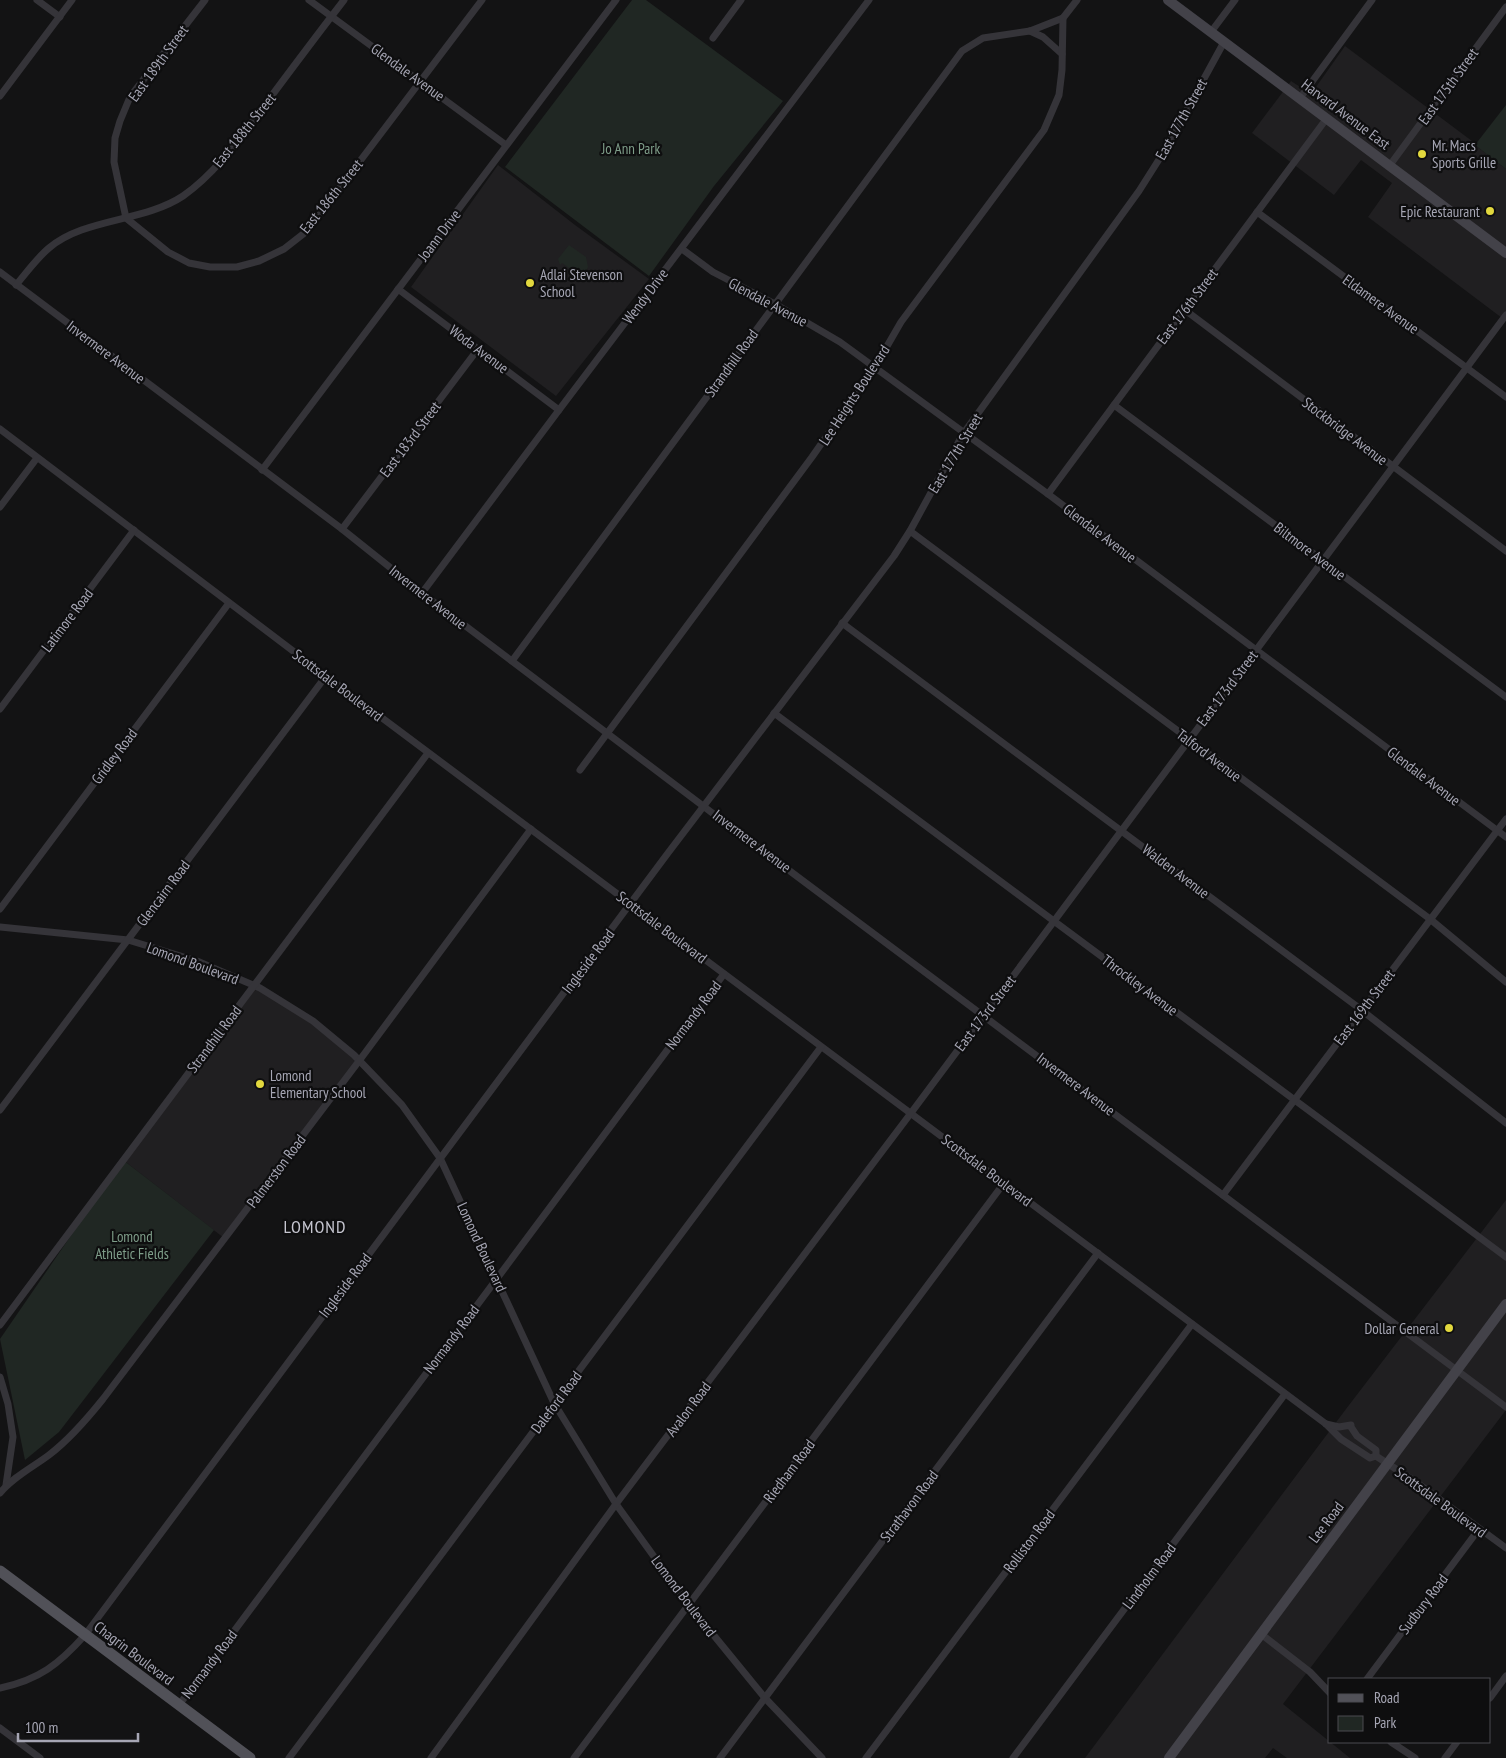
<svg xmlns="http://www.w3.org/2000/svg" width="1506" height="1758" font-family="'PT Sans Narrow',sans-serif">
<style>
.built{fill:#201f21}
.green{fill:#202723}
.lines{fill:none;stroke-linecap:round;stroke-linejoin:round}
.minor{stroke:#353439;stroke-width:7}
.secondary{stroke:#434249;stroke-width:10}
.primary{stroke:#515158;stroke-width:11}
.poi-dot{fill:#e2d83e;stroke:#0e0e0f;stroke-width:2}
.labels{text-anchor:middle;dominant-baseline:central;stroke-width:4.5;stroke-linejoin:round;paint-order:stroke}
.street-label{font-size:15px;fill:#a6a6b4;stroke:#0e0e0f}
.poi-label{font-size:15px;fill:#a6a6b4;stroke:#0e0e0f;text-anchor:start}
.park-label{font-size:15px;fill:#7e9d89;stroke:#0e0e0f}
.quarter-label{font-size:18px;letter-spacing:1px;fill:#c6c6d0;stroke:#0e0e0f}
</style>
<rect width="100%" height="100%" fill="#131314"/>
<g class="built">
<polygon points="1345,46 1476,144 1475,145 1506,169 1506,321 1368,217 1392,183 1361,160 1334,195 1252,133 1291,81 1311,94"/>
<polygon points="498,165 575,225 649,279 556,396 411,287"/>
<polygon points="254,986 313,1021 359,1061 224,1238 123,1160"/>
<polygon points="1506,1200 1506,1410 1283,1704 1350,1758 1287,1758 1273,1748 1265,1758 1085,1758 1346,1409"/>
</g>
<g class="green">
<polygon points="632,0 646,0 783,101 714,186 649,276 505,167"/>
<polygon points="1506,105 1506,169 1475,145"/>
<polygon points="569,245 586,257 588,267 586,271 577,274 572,273 572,270 562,263 560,265 558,259"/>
<polygon points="123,1160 214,1230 59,1432 25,1460 0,1339"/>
</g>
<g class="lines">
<g class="minor">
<polyline points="37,0 60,17"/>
<polyline points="205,0 130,97 120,121 115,138 114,162 126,218 168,252 189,263 210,267 237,267 259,261 284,249 307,231 482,0"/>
<polyline points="309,0 506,145"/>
<polyline points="1030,31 1043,37 1062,54"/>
<polyline points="1211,32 1235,0"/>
<polyline points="713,38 741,0"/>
<polyline points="0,96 72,0"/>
<polyline points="1300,98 1372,0"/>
<polyline points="1390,165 1506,7"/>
<polyline points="1257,212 1506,397"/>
<polyline points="682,249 713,272 775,304 840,342 1048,494 1506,837"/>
<polyline points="0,272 342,529 422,593 711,812 1506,1407"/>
<path d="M16,285C27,272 37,258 49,248C84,218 144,222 183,196C216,173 240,138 264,106C290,71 317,35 344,0"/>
<polyline points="398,289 559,410"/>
<polyline points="1185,310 1506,551"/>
<polyline points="1114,405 1506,697"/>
<polyline points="0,429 326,676 1326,1424 1341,1439 1370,1458 1376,1456"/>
<polyline points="262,470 616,0"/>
<polyline points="1048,494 1327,118"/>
<polyline points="0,507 37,458"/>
<polyline points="342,529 478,349"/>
<polyline points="910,531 1430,919 1506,982"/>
<polyline points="422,593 559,410 869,0"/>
<polyline points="842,623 1355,1005 1506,1123"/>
<polyline points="512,661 962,51 983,38 1030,31 1063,18"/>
<polyline points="0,709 134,530"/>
<polyline points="774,713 1506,1257"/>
<polyline points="580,770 812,457 875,367 901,322 1044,130 1059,95 1062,70 1063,18 1077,0"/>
<polyline points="0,909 229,603"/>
<polyline points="0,927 128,940 197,961 260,988 313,1021 354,1055 402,1105 440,1158 554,1403 616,1504 689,1605 765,1698 822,1758"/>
<polyline points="0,1110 326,676"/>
<polyline points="1223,1195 1506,819"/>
<polyline points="0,1325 428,753"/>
<polyline points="0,1377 8,1404 13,1437 6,1485"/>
<polyline points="1326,1424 1339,1427 1351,1425 1351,1427 1357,1436 1376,1450 1376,1456 1379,1458 1416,1482 1506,1548"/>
<path d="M0,1493C13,1477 33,1467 49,1455C70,1439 87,1419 103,1399L359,1061L531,829"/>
<polyline points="1261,1634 1310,1672 1330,1693"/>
<polyline points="1367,1679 1479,1529"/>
<path d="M0,1688C39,1680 59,1664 85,1635L668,853L894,556L910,531L963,434L1139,191L1165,150L1224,42"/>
<polyline points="1490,1698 1506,1676"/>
<polyline points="179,1705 724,974"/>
<polyline points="0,1728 40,1758"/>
<polyline points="1391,1742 1415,1758"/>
<polyline points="289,1758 821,1047"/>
<polyline points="431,1758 616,1504 911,1113 1506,315"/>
<polyline points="574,1758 1004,1183"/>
<polyline points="720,1758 1098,1253"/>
<polyline points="866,1758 1192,1324"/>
<polyline points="1013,1758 1285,1394"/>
<polyline points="1445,1758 1457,1742"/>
</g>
<g class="secondary">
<polyline points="1168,0 1506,253"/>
<polyline points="1169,1758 1506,1304"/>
</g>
<polyline class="primary" points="0,1571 250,1758"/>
</g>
<g class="poi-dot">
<circle cx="1422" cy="154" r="5"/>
<circle cx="1490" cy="211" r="5"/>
<circle cx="530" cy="283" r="5"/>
<circle cx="260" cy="1084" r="5"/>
<circle cx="1449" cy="1328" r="5"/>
</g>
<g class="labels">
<g class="street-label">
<text transform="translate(158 63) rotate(-54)">East 189th Street</text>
<text transform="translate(408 72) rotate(36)">Glendale Avenue</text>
<text transform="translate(1448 86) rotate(-54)">East 175th Street</text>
<text transform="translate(1346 114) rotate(37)">Harvard Avenue East</text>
<text transform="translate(1181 119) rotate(-61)">East 177th Street</text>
<text transform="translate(244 130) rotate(-51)">East 188th Street</text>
<text transform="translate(331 196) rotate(-51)">East 186th Street</text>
<text transform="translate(439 235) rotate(-53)">Joann Drive</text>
<text transform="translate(645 296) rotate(-53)">Wendy Drive</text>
<text transform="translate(768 302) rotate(28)">Glendale Avenue</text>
<text transform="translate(1381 304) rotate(36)">Eldamere Avenue</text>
<text transform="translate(1187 306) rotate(-53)">East 176th Street</text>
<text transform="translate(479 349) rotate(37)">Woda Avenue</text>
<text transform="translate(106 352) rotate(37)">Invermere Avenue</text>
<text transform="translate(731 363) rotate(-54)">Strandhill Road</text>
<text transform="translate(854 395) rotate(-57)">Lee Heights Boulevard</text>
<text transform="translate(1345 431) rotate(37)">Stockbridge Avenue</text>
<text transform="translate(410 439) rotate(-53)">East 183rd Street</text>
<text transform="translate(955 453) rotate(-59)">East 177th Street</text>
<text transform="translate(1100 533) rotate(37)">Glendale Avenue</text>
<text transform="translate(1310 551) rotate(37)">Biltmore Avenue</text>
<text transform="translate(428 597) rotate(38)">Invermere Avenue</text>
<text transform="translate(67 620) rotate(-53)">Latimore Road</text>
<text transform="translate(338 685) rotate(37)">Scottsdale Boulevard</text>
<text transform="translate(1227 688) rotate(-53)">East 173rd Street</text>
<text transform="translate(1209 755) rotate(37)">Talford Avenue</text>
<text transform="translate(114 756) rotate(-53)">Gridley Road</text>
<text transform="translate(1424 776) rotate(37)">Glendale Avenue</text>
<text transform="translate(752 841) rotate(37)">Invermere Avenue</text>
<text transform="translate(1176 871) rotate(37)">Walden Avenue</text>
<text transform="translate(163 893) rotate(-53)">Glencairn Road</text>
<text transform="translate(662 927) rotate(37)">Scottsdale Boulevard</text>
<text transform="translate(588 961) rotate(-53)">Ingleside Road</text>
<text transform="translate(193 963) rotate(20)">Lomond Boulevard</text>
<text transform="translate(1140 985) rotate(37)">Throckley Avenue</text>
<text transform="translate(1364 1007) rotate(-53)">East 169th Street</text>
<text transform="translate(985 1013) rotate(-53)">East 173rd Street</text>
<text transform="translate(693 1015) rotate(-53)">Normandy Road</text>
<text transform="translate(214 1039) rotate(-53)">Strandhill Road</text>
<text transform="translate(1076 1084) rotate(37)">Invermere Avenue</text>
<text transform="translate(987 1170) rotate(37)">Scottsdale Boulevard</text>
<text transform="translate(276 1171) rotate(-53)">Palmerston Road</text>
<text transform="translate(482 1247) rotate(65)">Lomond Boulevard</text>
<text transform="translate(345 1285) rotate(-53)">Ingleside Road</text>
<text transform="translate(451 1339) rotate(-53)">Normandy Road</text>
<text transform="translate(556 1402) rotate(-53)">Daleford Road</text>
<text transform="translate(688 1409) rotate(-53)">Avalon Road</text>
<text transform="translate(789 1471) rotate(-53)">Riedham Road</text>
<text transform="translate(1441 1502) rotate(36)">Scottsdale Boulevard</text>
<text transform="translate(909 1506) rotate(-53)">Strathavon Road</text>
<text transform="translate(1326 1522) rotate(-53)">Lee Road</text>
<text transform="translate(1029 1541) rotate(-53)">Rolliston Road</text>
<text transform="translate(1149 1576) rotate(-53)">Lindholm Road</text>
<text transform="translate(684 1596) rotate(53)">Lomond Boulevard</text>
<text transform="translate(1423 1604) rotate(-53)">Sudbury Road</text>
<text transform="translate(134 1653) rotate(37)">Chagrin Boulevard</text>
<text transform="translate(209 1664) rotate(-53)">Normandy Road</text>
</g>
<g class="poi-label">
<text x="1432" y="145">Mr. Macs<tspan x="1432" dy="17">Sports Grille</tspan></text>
<text x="1480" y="211" text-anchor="end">Epic Restaurant</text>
<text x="540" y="274">Adlai Stevenson<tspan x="540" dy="17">School</tspan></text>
<text x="270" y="1075">Lomond<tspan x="270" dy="17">Elementary School</tspan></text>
<text x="1439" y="1328" text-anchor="end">Dollar General</text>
</g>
<g class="park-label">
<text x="631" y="148">Jo Ann Park</text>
<text x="132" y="1236">Lomond<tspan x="132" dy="17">Athletic Fields</tspan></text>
</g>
<g class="quarter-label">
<text x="315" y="1226">LOMOND</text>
</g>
</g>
<rect x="1328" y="1678" width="162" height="65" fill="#0e0e0f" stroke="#4b4b51"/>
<rect x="1338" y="1694" width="25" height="8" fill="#515158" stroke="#4b4b51"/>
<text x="1374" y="1703" font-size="15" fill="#a6a6b4">Road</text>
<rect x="1338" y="1716" width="25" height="15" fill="#202723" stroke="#4b4b51"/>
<text x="1374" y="1728" font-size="15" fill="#a6a6b4">Park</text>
<path d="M18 1733v8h120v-8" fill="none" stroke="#a6a6b4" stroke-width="2.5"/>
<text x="25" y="1733" font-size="15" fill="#a6a6b4" stroke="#0e0e0f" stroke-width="4" paint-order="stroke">100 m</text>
</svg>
